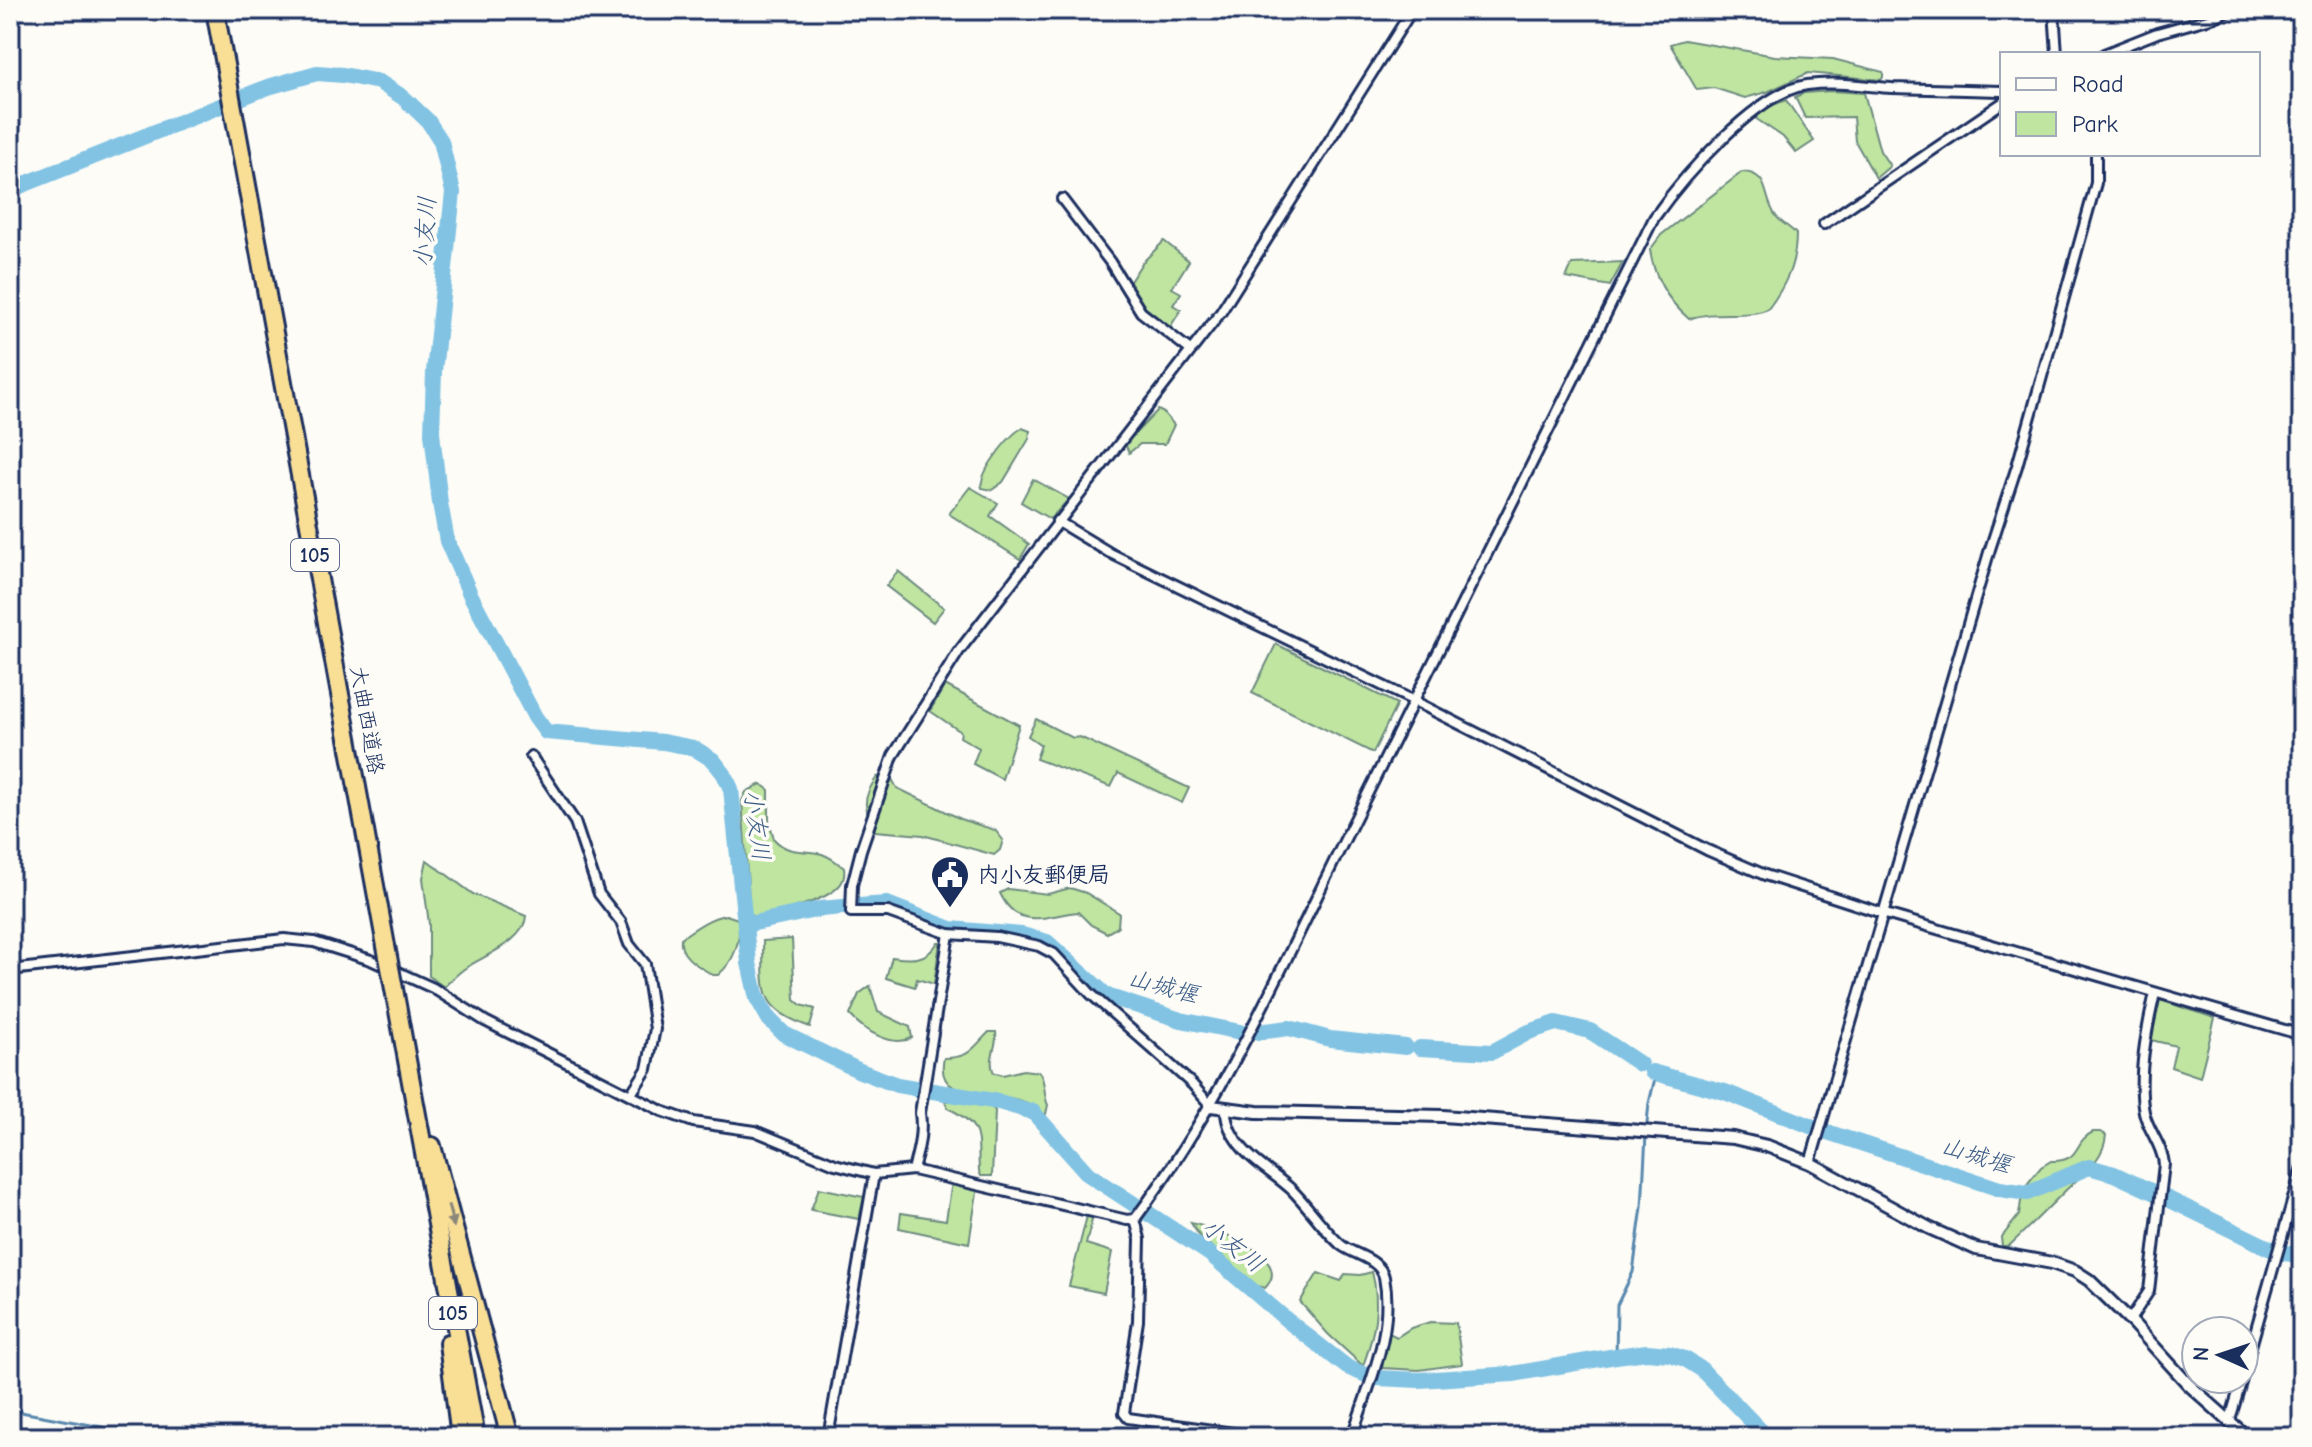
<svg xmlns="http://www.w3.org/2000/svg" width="2312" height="1447" font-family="'Comic Neue','Klee One',sans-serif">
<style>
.green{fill:#bfe5a0;stroke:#6d8a7f;stroke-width:2}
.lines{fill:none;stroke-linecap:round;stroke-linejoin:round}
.stream{stroke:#5988ae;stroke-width:3}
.river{stroke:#82c3e3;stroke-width:16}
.minor-casing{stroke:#1b2f5e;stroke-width:14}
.tertiary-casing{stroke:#1b2f5e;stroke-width:16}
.motorway-casing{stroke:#1b2f5e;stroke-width:22}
.minor{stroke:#fdfcf7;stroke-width:8}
.tertiary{stroke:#fdfcf7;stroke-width:10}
.motorway{stroke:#f9df96;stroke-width:16}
.motorway-bridge-casing{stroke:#1b2f5e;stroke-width:22;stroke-linecap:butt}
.motorway-bridge{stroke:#f9df96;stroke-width:16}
.oneway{fill:#8a877a}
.labels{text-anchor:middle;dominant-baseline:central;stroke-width:7;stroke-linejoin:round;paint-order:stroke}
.shield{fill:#fdfcf7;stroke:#5f6c8c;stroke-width:2}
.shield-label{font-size:20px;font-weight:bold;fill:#1b2f5e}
.street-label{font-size:22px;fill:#1b2f5e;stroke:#fdfcf7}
.poi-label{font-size:22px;font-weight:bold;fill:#1b2f5e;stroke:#fdfcf7;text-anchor:start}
.water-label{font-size:24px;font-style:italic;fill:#3a5b86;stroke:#fdfcf7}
</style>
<rect width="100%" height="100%" fill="#fdfcf7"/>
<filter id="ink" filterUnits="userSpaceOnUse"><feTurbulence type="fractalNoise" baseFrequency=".0125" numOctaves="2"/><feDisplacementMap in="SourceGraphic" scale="16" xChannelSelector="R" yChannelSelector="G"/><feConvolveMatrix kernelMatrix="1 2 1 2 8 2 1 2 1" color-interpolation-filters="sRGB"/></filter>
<g filter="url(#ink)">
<g class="green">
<polygon points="1684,40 1775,56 1833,59 1883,72 1883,77 1881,80 1808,73 1767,92 1745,98 1714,88 1697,90 1670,44"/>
<polygon points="1831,91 1864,93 1880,151 1890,166 1876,178 1855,141 1853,117 1805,118 1795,97 1804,93"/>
<polygon points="1786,100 1814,141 1796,153 1783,137 1755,118 1768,107"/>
<path d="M1742,172C1771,173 1762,197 1776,216C1781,223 1790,227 1796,234C1796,264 1786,285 1768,309C1744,319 1715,309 1689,319C1667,300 1654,278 1650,250L1661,235Z"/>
<polygon points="1164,241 1189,261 1172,288 1181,293 1173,305 1181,310 1170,327 1142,305 1129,283 1142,263"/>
<polygon points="1623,262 1610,286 1566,278 1572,264"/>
<polygon points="1158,410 1164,413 1174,425 1165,444 1140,444 1129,453 1126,446 1128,441"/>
<path d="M1022,428L1030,431L1029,439L1003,482L992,490L982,488C978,474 1008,436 1022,428Z"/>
<polygon points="1033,479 1069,499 1050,519 1021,502"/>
<polygon points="970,487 998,503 990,516 1029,544 1020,559 949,514"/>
<polygon points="898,571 944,608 933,622 886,586"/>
<polygon points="1276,644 1397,704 1373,753 1252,693"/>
<polygon points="945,685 1019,725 1002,779 973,764 979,748 960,737 961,732 930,711"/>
<polygon points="1036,719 1073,738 1080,737 1189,788 1182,803 1118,773 1111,787 1036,759 1041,745 1028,736"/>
<path d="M883,776L892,779L897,788L963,820L995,830L1003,840L1000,850L994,855L923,835L875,831C864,808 861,799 877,777Z"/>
<path d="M761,784L769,790V820L774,839C788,855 803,849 822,854C831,857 838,863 844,868C845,875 844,881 839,886C825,902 776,913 755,918L750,914L742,801L746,792Z"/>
<path d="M427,860L473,894L526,916C525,942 482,956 464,969C456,975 450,981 444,987L429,976V924L423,878Z"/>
<path d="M1070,888L1086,893L1119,913L1118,927L1107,933L1091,925L1078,912C1046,915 1018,932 1000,893L1008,889L1048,894Z"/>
<path d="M726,915L738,919C742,940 734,962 718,975H713C698,966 678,956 681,938C694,929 710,917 726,915Z"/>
<path d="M792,939L795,1000L801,1005L815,1009L810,1027C757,1007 764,992 763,941Z"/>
<path d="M938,942H940L934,984L917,979L915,987L886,978L892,957C911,960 927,961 938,942Z"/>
<path d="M870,986L878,1012L910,1027L912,1038C892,1048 863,1030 850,1015L859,994Z"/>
<polygon points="2160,1000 2215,1018 2200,1077 2171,1067 2176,1046 2151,1040"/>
<path d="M989,1032H996C998,1046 987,1059 994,1073L1003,1075L1023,1070L1039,1072C1046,1080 1043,1095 1048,1105L1046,1114H1040C1020,1081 931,1113 944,1058C970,1058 972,1049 989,1032Z"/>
<path d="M960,1100L991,1106L995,1111L992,1176H981L979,1171C977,1135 984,1126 948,1108L945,1101Z"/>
<path d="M2093,1132H2101L2106,1135C2104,1161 2081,1175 2065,1191C2046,1210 2028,1228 2009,1246H2002L2001,1238L2019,1215L2021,1201L2028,1183L2041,1167L2051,1161C2082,1162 2072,1142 2093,1132Z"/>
<polygon points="952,1182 978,1186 969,1243 899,1228 901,1213 946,1220"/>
<polygon points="819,1188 864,1197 859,1219 811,1210"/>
<polygon points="1087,1216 1093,1216 1086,1244 1112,1252 1104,1293 1069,1286"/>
<path d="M1191,1223C1214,1228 1296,1257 1265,1288L1257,1286L1200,1237Z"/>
<path d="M1372,1272C1381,1305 1374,1335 1363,1366L1328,1334L1300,1302L1318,1273L1341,1281L1345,1274L1360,1275Z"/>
<polygon points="1430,1322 1456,1323 1462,1364 1419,1370 1382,1368 1389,1333 1397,1337 1411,1328"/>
</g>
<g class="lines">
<g class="stream">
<polyline points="1647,1123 1649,1103 1656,1074"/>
<polyline points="1616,1356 1617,1305 1633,1272 1642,1207 1646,1135"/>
<polyline points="10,1410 156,1437"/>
</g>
<g class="river">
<polyline points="10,190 268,87 317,73 343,75 379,82 404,98 428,121 441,141 453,192 434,372 432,433 440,503 447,541 471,596 535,717 546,732 663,742 694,748 713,760 724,774 731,789 749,963 757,998 769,1019 784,1034 860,1071 897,1085 999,1102 1033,1112 1088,1174 1210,1254 1288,1321 1347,1367 1366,1375 1377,1378 1419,1380 1513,1374 1616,1356 1647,1352 1670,1354 1685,1359 1701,1369 1767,1437"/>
<polyline points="859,906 887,904 951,929 1022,935 1047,942 1107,996 1181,1020 1240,1032"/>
<polyline points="745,925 820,909 843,907"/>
<polyline points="1258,1032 1289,1028 1330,1039 1406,1047"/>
<polyline points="1420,1048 1492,1052 1529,1032 1556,1023 1590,1031 1640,1064"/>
<polyline points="1652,1072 1725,1092 1813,1127"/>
<polyline points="1827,1132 2000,1189 2027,1193 2089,1167 2114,1174 2155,1193"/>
<polyline points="2166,1198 2271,1249"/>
<polyline points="2283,1253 2302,1255"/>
</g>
<g class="minor-casing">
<g id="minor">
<polyline points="2054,10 2057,54"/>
<polyline points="2104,54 2157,33 2215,17 2229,10"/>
<polyline points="1062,199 1110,262 1141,312 1190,350"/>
<polyline points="1824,224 2002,103"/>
<polyline points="1057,521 1110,553 1414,701 1707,850 1765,875 1882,913 2302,1035"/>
<polyline points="531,756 575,822 599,894 621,922 629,944 645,964 655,1029 647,1069 631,1094"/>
<path d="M10,970L284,939L314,942L371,960L433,988L485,1021L662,1111L693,1122L755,1131L835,1164L874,1174L913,1170L1127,1220L1135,1219C1224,1100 1284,962 1350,829C1452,626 1551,421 1654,218C1682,178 1757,91 1807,85C1835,81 1864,86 1892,88C1929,89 1965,90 2002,91"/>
<polyline points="1211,1106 1192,1084 1091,994 1054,954 1039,946 997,937 949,934 888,912 851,912 852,885 861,850 893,756 959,651 1221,312 1412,10"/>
<path d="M1226,1108C1225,1124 1234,1139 1245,1151C1259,1166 1277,1176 1292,1190C1309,1207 1323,1229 1341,1245C1354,1255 1380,1259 1384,1277C1395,1332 1368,1385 1352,1437"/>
<polyline points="1810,1163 1990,549 2017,466 2096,183 2096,154"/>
<path d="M913,1170C918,1151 923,1133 920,1113L949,934"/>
<polyline points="1135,1219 1140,1239 1138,1321 1124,1413 1128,1418 1261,1437"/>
<path d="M2130,1320L2149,1291L2164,1164C2162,1144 2148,1131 2144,1112C2137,1076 2147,1028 2155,993"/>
<polyline points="2244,1371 2302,1167"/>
<polyline points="2229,1423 2242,1379"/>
<polyline points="828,1437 874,1174"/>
</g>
</g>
<g class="tertiary-casing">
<polyline id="tertiary" points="1211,1106 1257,1112 1443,1116 1733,1138 1767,1146 1810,1163 1929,1228 1976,1249 2052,1263 2075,1271 2089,1280 2130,1320 2188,1384 2247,1437"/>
</g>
<g class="motorway-casing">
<g id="motorway">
<polyline points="215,10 386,946"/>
<polyline points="394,989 476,1437"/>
<polyline points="432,1146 510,1437"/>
<polyline points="448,1343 460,1437"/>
</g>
</g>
<use href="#minor" class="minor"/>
<use href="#tertiary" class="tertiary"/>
<use href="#motorway" class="motorway"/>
<g class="motorway-bridge-casing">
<polyline id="motorway-bridge" points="386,946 394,989"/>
</g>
<use href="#motorway-bridge" class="motorway-bridge"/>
</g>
<defs><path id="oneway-solid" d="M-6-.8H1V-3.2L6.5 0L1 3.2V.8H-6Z" transform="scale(2)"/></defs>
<use class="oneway" href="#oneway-solid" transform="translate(451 1216) rotate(75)"/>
</g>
<defs>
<g id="civic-pin" transform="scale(2)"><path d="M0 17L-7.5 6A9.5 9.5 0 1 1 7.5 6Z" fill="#1b2f5e" stroke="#fdfcf7"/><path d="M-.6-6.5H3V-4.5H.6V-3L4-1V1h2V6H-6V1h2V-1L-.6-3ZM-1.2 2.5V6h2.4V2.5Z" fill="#fff"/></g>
</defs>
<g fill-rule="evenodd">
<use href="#civic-pin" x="950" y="875"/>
</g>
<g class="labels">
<g class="shield">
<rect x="291" y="539" width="48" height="32" rx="6"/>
<rect x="429" y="1297" width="48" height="32" rx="6"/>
</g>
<g class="shield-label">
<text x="315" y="555">105</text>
<text x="453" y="1313">105</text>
</g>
<g class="street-label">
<text transform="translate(367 720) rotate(80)">大曲西道路</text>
</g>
<g class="poi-label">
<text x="978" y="875">内小友郵便局</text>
</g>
<g class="water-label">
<text transform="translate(425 232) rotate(-86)">小友川</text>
<text transform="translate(757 825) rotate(82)">小友川</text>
<text transform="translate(1163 986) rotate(15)">山城堰</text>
<text transform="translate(1976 1155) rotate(17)">山城堰</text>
<text transform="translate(1233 1245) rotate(38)">小友川</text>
</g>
</g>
<rect width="2312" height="1447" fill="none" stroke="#fdfcf7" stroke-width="40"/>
<rect x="20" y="20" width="2272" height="1407" fill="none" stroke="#1b2f5e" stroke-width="3" filter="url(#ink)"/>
<rect x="2000" y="52" width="260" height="104" fill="#fdfcf7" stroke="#a3aaba" stroke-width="2"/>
<rect x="2016" y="78" width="40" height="12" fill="#fdfcf7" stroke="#a3aaba" stroke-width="2"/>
<text x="2072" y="92" font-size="24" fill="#1b2f5e">Road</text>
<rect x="2016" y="112" width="40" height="24" fill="#bfe5a0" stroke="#a3aaba" stroke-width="2"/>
<text x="2072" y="132" font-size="24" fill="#1b2f5e">Park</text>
<g transform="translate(2220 1355) rotate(273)"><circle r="38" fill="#fdfcf7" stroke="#a3aaba" stroke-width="2"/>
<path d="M0-6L14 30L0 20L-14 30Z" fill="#1b2f5e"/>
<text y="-12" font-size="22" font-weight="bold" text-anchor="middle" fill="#1b2f5e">N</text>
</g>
</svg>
